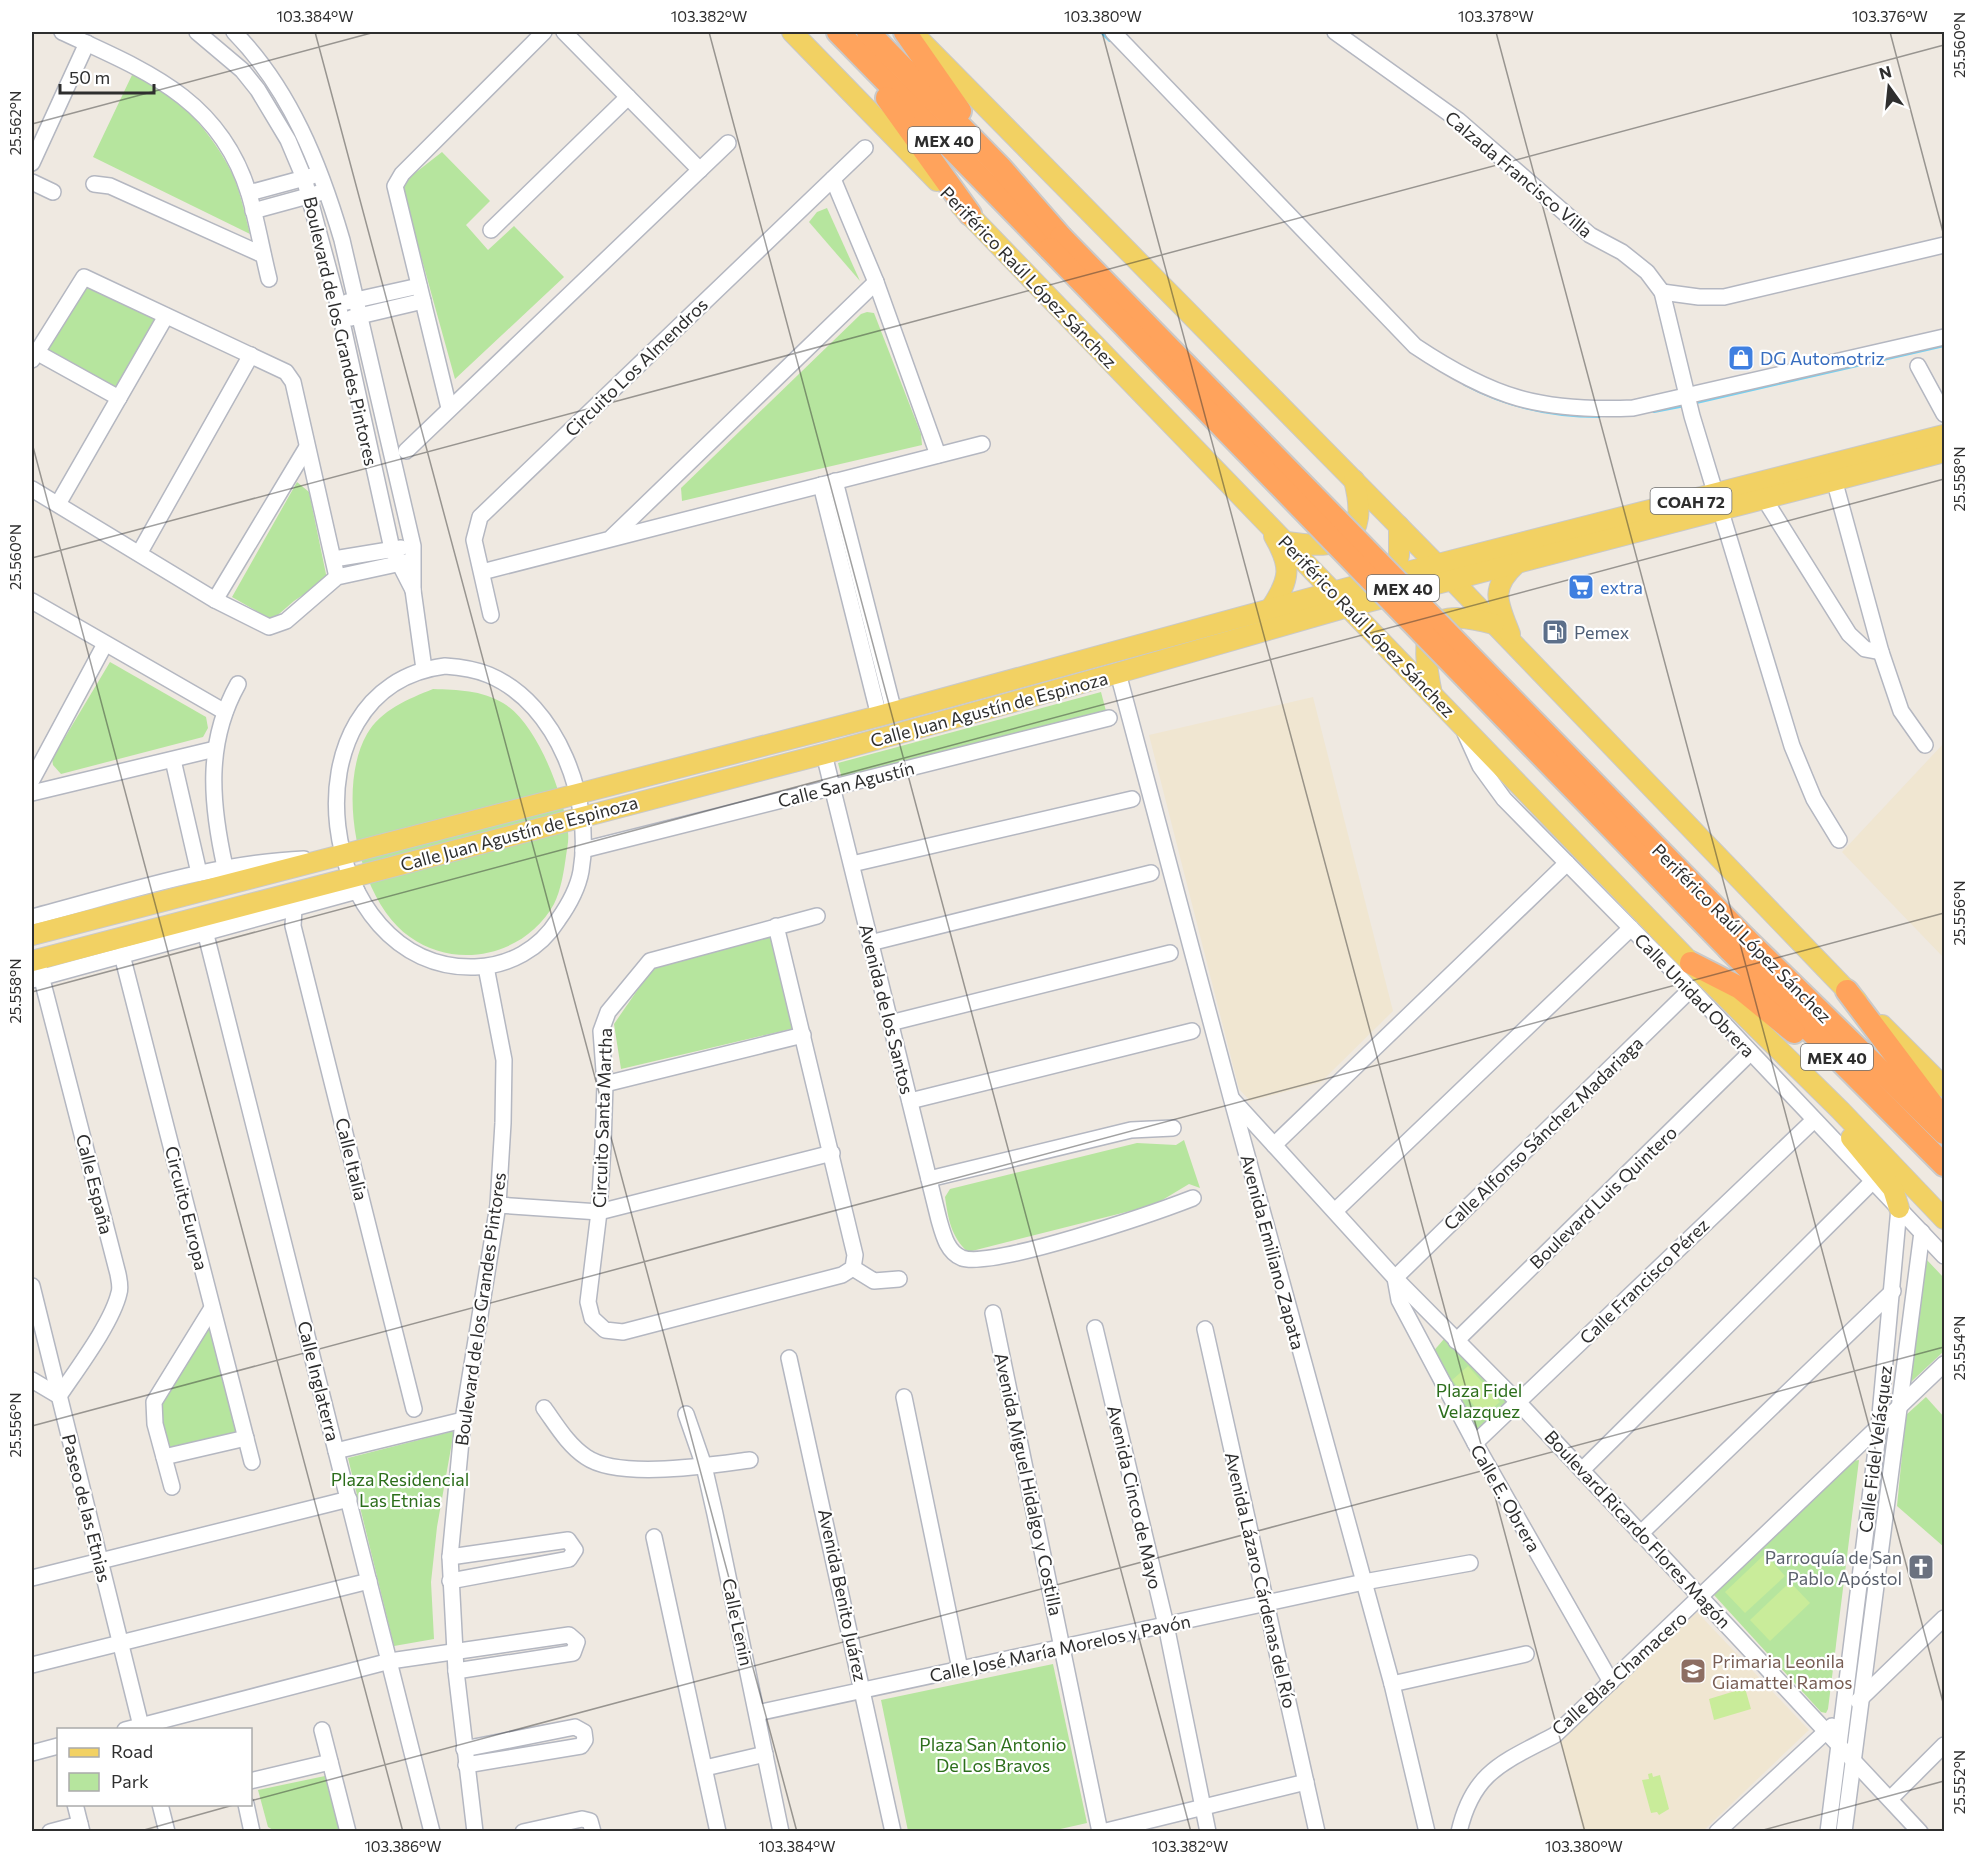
<svg xmlns="http://www.w3.org/2000/svg" width="1976" height="1863" font-family="Commissioner,sans-serif">
<style>
.education{fill:#f0e6d1}
.green{fill:#b6e59e}
.pitch{fill:#c9ec9a}
.lines{fill:none;stroke-linecap:round;stroke-linejoin:round}
.stream{stroke:#75cff0;stroke-width:4}
.minor-casing{stroke:#b4b7c1;stroke-width:18}
.major-casing{stroke:#c9c9c9;stroke-width:22}
.highway-casing{stroke:#c9c9c9;stroke-width:26}
.minor{stroke:#fff;stroke-width:15}
.major{stroke:#f2d163;stroke-width:20}
.highway{stroke:#ffa35c;stroke-width:22}
.highway-bridge-casing{stroke:#c9c9c9;stroke-width:26;stroke-linecap:butt}
.highway-bridge{stroke:#ffa35c;stroke-width:22}
.ticks{fill:none;stroke:#2e2e2e;stroke-width:1.5;stroke-opacity:0.45}
.labels{text-anchor:middle;dominant-baseline:central;stroke-width:4.5;stroke-linejoin:round;paint-order:stroke}
.shield{fill:#fff;stroke:#6d6d6d;stroke-width:1.5}
.shield-label{font-size:16px;font-weight:bold;fill:#2e2e2e}
.street-label{font-size:18px;fill:#2e2e2e;stroke:#fff}
.shop-label{font-size:18px;fill:#366cbe;stroke:#fff;text-anchor:start}
.service-label{font-size:18px;fill:#4e5e75;stroke:#fff;text-anchor:start}
.park-label{font-size:18px;fill:#2c6e1b;stroke:#fff}
.worship-label{font-size:18px;fill:#5b616d;stroke:#fff;text-anchor:end}
.education-label{font-size:18px;fill:#785e54;stroke:#fff;text-anchor:start}
.neatline{fill:none;stroke:#2e2e2e;stroke-width:2}
.ticks-label{font-size:15px;text-anchor:middle;fill:#2e2e2e}
</style>
<rect width="100%" height="100%" fill="#efe9e1"/>
<g class="education">
<polygon points="1313,697 1393,1011 1321,1082 1250,1101 1239,1089 1149,735"/>
<polygon points="1944,743 1944,958 1842,852"/>
<polygon points="1697,1612 1809,1730 1702,1832 1583,1831 1560,1739"/>
</g>
<g class="green">
<path d="M132,75C176,90 213,134 233,175C241,194 245,215 250,234L93,157Z"/>
<polygon points="442,152 490,201 466,225 488,250 514,226 564,277 455,379 401,184"/>
<polygon points="827,208 860,281 809,222 817,212"/>
<polygon points="86,278 162,318 119,393 39,351"/>
<polygon points="867,312 874,313 921,434 922,445 682,501 681,488 861,314"/>
<polygon points="297,482 309,492 327,579 294,601 272,620 232,597"/>
<polygon points="110,662 206,717 208,728 203,737 61,774 53,765 52,759"/>
<path d="M433,689C458,690 481,690 503,703C537,723 564,795 568,833C569,840 567,849 566,856C564,871 561,890 554,904C526,955 457,971 410,937C357,900 336,788 367,734C381,710 408,699 433,689Z"/>
<polygon points="1101,692 1106,711 842,779 838,763"/>
<polygon points="772,936 795,1028 621,1069 614,1024 654,966"/>
<path d="M1184,1140L1200,1188L1189,1184L1154,1205L968,1252C951,1237 948,1218 945,1197L950,1189L1137,1143L1176,1145Z"/>
<polygon points="1926,1259 1944,1278 1944,1351 1911,1382"/>
<polygon points="211,1319 241,1435 167,1452 156,1408"/>
<polygon points="1444,1339 1507,1401 1475,1431 1431,1354"/>
<polygon points="1926,1397 1944,1417 1944,1547 1897,1506 1906,1415"/>
<polygon points="454,1431 437,1527 431,1582 434,1639 394,1646 348,1458"/>
<polygon points="1859,1460 1828,1709 1826,1713 1821,1712 1714,1595 1853,1461"/>
<polygon points="1053,1664 1087,1823 1047,1832 908,1831 881,1700"/>
<polygon points="325,1776 340,1831 275,1831 268,1827 258,1790"/>
</g>
<g class="pitch">
<polygon points="1468,1366 1500,1402 1483,1416 1452,1380"/>
<polygon points="1765,1554 1785,1576 1745,1613 1725,1592"/>
<polygon points="1790,1582 1810,1603 1770,1641 1750,1620"/>
<polygon points="1745,1688 1751,1709 1714,1720 1709,1699"/>
<polygon points="1652,1773 1653,1777 1660,1775 1669,1809 1659,1815 1657,1812 1651,1813 1642,1780 1649,1779 1648,1774"/>
</g>
<g class="lines">
<g class="stream">
<polyline points="1102,32 1110,40"/>
<path d="M1465,384C1508,407 1551,416 1599,416"/>
<polyline points="1692,403 1944,345"/>
<polyline points="1654,411 1685,405"/>
</g>
<g class="minor-casing">
<g id="minor">
<path d="M62,32C144,70 220,98 249,194C257,221 262,251 269,279"/>
<polyline points="197,32 242,70 258,90 288,140 304,178 338,304 392,549 413,590"/>
<path d="M234,32C290,89 320,165 342,240L413,546V590L424,669"/>
<polyline points="564,32 700,170"/>
<path d="M1113,32L1415,346C1493,398 1540,412 1633,408L1944,337"/>
<polyline points="1335,32 1458,120 1590,235 1622,252 1647,272 1662,292 1692,416 1792,746 1814,799 1839,840"/>
<polyline points="32,163 87,43"/>
<polyline points="833,179 876,282 938,455"/>
<polyline points="32,182 53,192"/>
<polyline points="94,184 110,186 263,255"/>
<polyline points="249,193 312,176"/>
<polyline points="253,211 319,193"/>
<polyline points="491,230 628,97"/>
<polyline points="1662,292 1699,297 1724,297 1944,245"/>
<polyline points="347,302 419,286"/>
<polyline points="351,318 423,301"/>
<polyline points="36,352 119,398"/>
<polyline points="32,360 84,277 286,372 293,382 337,577"/>
<polyline points="1918,366 1944,414"/>
<polyline points="449,408 395,186 402,174 544,32"/>
<polyline points="406,451 728,143"/>
<polyline points="1832,472 1881,652 1901,711 1925,745"/>
<polyline points="835,481 894,712"/>
<polyline points="821,485 879,716"/>
<polyline points="32,489 215,600 269,627 286,621 337,577 406,562"/>
<polyline points="1760,492 1849,634 1865,649 1881,652"/>
<polyline points="58,504 166,316"/>
<polyline points="612,537 876,282"/>
<polyline points="140,552 251,355"/>
<polyline points="334,559 401,548"/>
<polyline points="482,572 982,444"/>
<polyline points="215,600 307,447"/>
<polyline points="32,601 225,712"/>
<polyline points="491,615 474,540 480,517 865,148"/>
<path d="M445,666C460,667 475,669 489,675C558,704 593,801 581,871C578,888 568,906 558,920C540,949 509,966 475,967C316,972 278,687 445,666Z"/>
<polyline points="1118,673 1231,1097 1392,1684 1427,1832"/>
<polyline points="1465,733 1480,766 1504,799 1691,989 1944,1256"/>
<path d="M824,754L939,1220C943,1234 947,1252 962,1258C992,1269 1157,1212 1193,1198"/>
<polyline points="173,760 199,873"/>
<polyline points="32,780 105,644"/>
<polyline points="32,793 215,749"/>
<polyline points="583,850 1109,718"/>
<polyline points="852,864 1132,799"/>
<path d="M225,867C211,804 205,743 238,684"/>
<polyline points="294,908 293,926 414,1409"/>
<path d="M32,917C121,894 211,863 304,859"/>
<polyline points="776,926 855,1255 853,1268 842,1275 623,1332 605,1330 592,1318 588,1302 599,1212 603,1146 605,1084 601,1031 608,1012 650,961 817,916"/>
<polyline points="205,931 432,1832"/>
<polyline points="870,943 1151,873"/>
<polyline points="122,955 252,1462"/>
<polyline points="32,980 357,891"/>
<polyline points="890,1023 1170,953"/>
<polyline points="605,1084 803,1035"/>
<polyline points="1232,1099 1395,1278 1518,1402 1920,1832"/>
<polyline points="910,1101 1192,1031"/>
<polyline points="1274,1145 1567,863"/>
<polyline points="929,1179 1131,1130 1173,1128"/>
<polyline points="498,1205 599,1212 832,1153"/>
<polyline points="1336,1210 1631,928"/>
<polyline points="853,1268 874,1281 899,1279"/>
<polyline points="32,1286 142,1730"/>
<polyline points="993,1313 1100,1832"/>
<polyline points="1095,1328 1166,1625 1208,1832"/>
<polyline points="1205,1329 1317,1832"/>
<polyline points="1456,1341 1750,1053"/>
<polyline points="789,1358 893,1832"/>
<path d="M32,1380L59,1396C77,1369 112,1323 119,1293C121,1287 119,1280 118,1274L37,960"/>
<polyline points="904,1397 960,1669"/>
<path d="M544,1408C557,1426 568,1445 586,1457C619,1480 711,1465 750,1460"/>
<polyline points="686,1414 704,1466 715,1514 781,1832"/>
<polyline points="1475,1443 1814,1120"/>
<polyline points="336,1451 463,1420"/>
<polyline points="164,1457 246,1438"/>
<polyline points="1582,1470 1873,1181"/>
<polyline points="172,1487 155,1424 154,1402 212,1308"/>
<polyline points="1640,1534 1893,1291"/>
<polyline points="654,1537 718,1832"/>
<polyline points="32,1578 349,1499"/>
<polyline points="450,1581 569,1559 575,1550 568,1540 450,1557"/>
<polyline points="32,1665 369,1581"/>
<polyline points="1611,1682 1475,1443 1399,1300 1395,1278 1691,989"/>
<polyline points="1392,1684 1526,1654"/>
<polyline points="1858,1701 1944,1618"/>
<polyline points="757,1713 1364,1582 1470,1563"/>
<polyline points="125,1730 390,1661 569,1635 577,1642 573,1653 456,1671"/>
<polyline points="322,1730 348,1832"/>
<polyline points="464,1749 575,1727 584,1732 585,1740 581,1746 466,1765"/>
<polyline points="32,1753 58,1746"/>
<polyline points="705,1768 765,1754"/>
<polyline points="250,1781 330,1762"/>
<polyline points="1890,1799 1944,1745"/>
<polyline points="75,1804 82,1832"/>
<polyline points="160,1804 167,1832"/>
<polyline points="246,1804 252,1832"/>
<polyline points="50,1832 80,1824"/>
<polyline points="475,1832 456,1671 450,1557 463,1420 498,1205 503,1123 504,1060 486,967"/>
<polyline points="523,1832 582,1819 590,1821 593,1832"/>
<polyline points="1102,1832 1306,1782"/>
<path d="M1459,1832C1473,1771 1504,1762 1555,1735L1944,1364"/>
<polyline points="1717,1832 1832,1726"/>
<polyline points="1828,1832 1879,1426 1899,1208"/>
<polyline points="1844,1832 1922,1232"/>
</g>
</g>
<g class="major-casing">
<g id="major">
<polyline points="792,32 937,181"/>
<polyline points="914,34 1453,581 1857,1001"/>
<polyline points="960,205 1691,963 1840,1110 1944,1219"/>
<path d="M1286,542C1342,550 1370,544 1354,480"/>
<polyline points="1395,575 1399,555 1399,526"/>
<path d="M1271,608C1290,579 1292,567 1274,536"/>
<path d="M1510,634C1498,603 1489,589 1516,564"/>
<path d="M1432,694C1419,632 1423,605 1494,624"/>
<polyline points="32,935 879,716 1395,575 1944,435"/>
<polyline points="32,961 824,754 1118,673 1348,607 1944,452"/>
<polyline points="1882,1025 1944,1087"/>
<polyline points="1851,1138 1893,1189 1899,1208"/>
</g>
</g>
<g class="highway-casing">
<g id="highway">
<polyline points="838,32 1050,249"/>
<polyline points="868,32 1001,168 1061,237"/>
<polyline points="905,32 960,111"/>
<polyline points="887,98 970,214"/>
<polyline points="1746,939 1944,1133"/>
<polyline points="1729,949 1944,1165"/>
<polyline points="1691,963 1740,988 1794,1032"/>
<polyline points="1847,991 1935,1108"/>
</g>
</g>
<use href="#minor" class="minor"/>
<use href="#major" class="major"/>
<use href="#highway" class="highway"/>
<g class="highway-bridge-casing">
<g id="highway-bridge">
<polyline points="1061,237 1746,939"/>
<polyline points="1050,249 1729,949"/>
</g>
</g>
<use href="#highway-bridge" class="highway-bridge"/>
</g>
<path class="ticks" d="M315,32L797,1832M709,32L1191,1832M1102,32L1585,1832M1496,32L1944,1706M1890,32L1944,236M32,124L375,32M32,443L403,1832M32,558L1944,45M32,992L1944,479M32,1426L1944,913M250,1801L1944,1347M137,1832L237,1804M1756,1832L1944,1781"/>
<defs>
<g id="shop-square" transform="scale(1.35)"><rect x="-9" y="-9" width="18" height="18" rx="4" fill="#3f7fe0" stroke="#fff"/><path d="M-5-2.5h2.3a2.7 3.5 0 0 1 5.4 0H5L5.5 6h-11ZM-1.5-2.5h3a1.5 2.3 0 0 0-3 0Z" fill="#fff"/></g>
<g id="supermarket-square" transform="scale(1.35)"><rect x="-9" y="-9" width="18" height="18" rx="4" fill="#3f7fe0" stroke="#fff"/><path d="M-6-5.5h2.5l.6 2H6L4.5 2H-2.5L-4.4-4H-6ZM-1.5 3.2a1.3 1.3 0 1 0 .1 0ZM3 3.2a1.3 1.3 0 1 0 .1 0Z" fill="#fff"/></g>
<g id="fuel-square" transform="scale(1.35)"><rect x="-9" y="-9" width="18" height="18" rx="4" fill="#5c6f8a" stroke="#fff"/><path d="M-5.5-6h7V0h2V4h1.3V-2.5L3-4.5l.8-.8L6-3V5H2.5V1h-1V6h-7ZM-4.2-4.7v3.2H.2V-4.7Z" fill="#fff"/></g>
<g id="church-square" transform="scale(1.35)"><rect x="-9" y="-9" width="18" height="18" rx="4" fill="#6b7280" stroke="#fff"/><path d="M-1.2-6h2.4v3.5h3.3v2.4h-3.3V6h-2.4V-.1h-3.3v-2.4h3.3Z" fill="#fff"/></g>
<g id="school-square" transform="scale(1.35)"><rect x="-9" y="-9" width="18" height="18" rx="4" fill="#8d6e63" stroke="#fff"/><path d="M0-5L7-2L0 1L-7-2ZM-4 1L0 2.5L4 1V4Q0 6-4 4Z" fill="#fff"/></g>
</defs>
<g fill-rule="evenodd">
<use href="#shop-square" x="1741" y="358"/>
<use href="#supermarket-square" x="1581" y="587"/>
<use href="#fuel-square" x="1555" y="632"/>
<use href="#church-square" x="1921" y="1567"/>
<use href="#school-square" x="1693" y="1671"/>
</g>
<g class="labels">
<g class="shield">
<rect x="908" y="127" width="72" height="26" rx="4.5"/>
<rect x="1650.5" y="488" width="81" height="26" rx="4.5"/>
<rect x="1367" y="575" width="72" height="26" rx="4.5"/>
<rect x="1801" y="1044" width="72" height="26" rx="4.5"/>
</g>
<g class="shield-label">
<text x="944" y="140">MEX 40</text>
<text x="1691" y="501">COAH 72</text>
<text x="1403" y="588">MEX 40</text>
<text x="1837" y="1057">MEX 40</text>
</g>
<g class="street-label">
<text transform="translate(1519 174) rotate(40)">Calzada Francisco Villa</text>
<text transform="translate(1029 277) rotate(46)">Periférico Raúl López Sánchez</text>
<text transform="translate(341 331) rotate(77)">Boulevard de los Grandes Pintores</text>
<text transform="translate(636 367) rotate(-44)">Circuito Los Almendros</text>
<text transform="translate(1367 626) rotate(46)">Periférico Raúl López Sánchez</text>
<text transform="translate(989 709) rotate(-15)">Calle Juan Agustín de Espinoza</text>
<text transform="translate(846 784) rotate(-14)">Calle San Agustín</text>
<text transform="translate(519 833) rotate(-15)">Calle Juan Agustín de Espinoza</text>
<text transform="translate(1742 933) rotate(45)">Periférico Raúl López Sánchez</text>
<text transform="translate(1695 995) rotate(46)">Calle Unidad Obrera</text>
<text transform="translate(887 1009) rotate(76)">Avenida de los Santos</text>
<text transform="translate(602 1118) rotate(-88)">Circuito Santa Martha</text>
<text transform="translate(1543 1133) rotate(-44)">Calle Alfonso Sánchez Madariaga</text>
<text transform="translate(352 1159) rotate(76)">Calle Italia</text>
<text transform="translate(95 1184) rotate(76)">Calle España</text>
<text transform="translate(1603 1197) rotate(-44)">Boulevard Luis Quintero</text>
<text transform="translate(187 1208) rotate(76)">Circuito Europa</text>
<text transform="translate(1273 1252) rotate(75)">Avenida Emiliano Zapata</text>
<text transform="translate(1644 1281) rotate(-44)">Calle Francisco Pérez</text>
<text transform="translate(480 1309) rotate(-82)">Boulevard de los Grandes Pintores</text>
<text transform="translate(319 1381) rotate(76)">Calle Inglaterra</text>
<text transform="translate(1875 1449) rotate(-83)">Calle Fidel Velásquez</text>
<text transform="translate(1029 1484) rotate(78)">Avenida Miguel Hidalgo y Costilla</text>
<text transform="translate(1135 1497) rotate(77)">Avenida Cinco de Mayo</text>
<text transform="translate(1506 1498) rotate(60)">Calle E. Obrera</text>
<text transform="translate(87 1508) rotate(76)">Paseo de las Etnias</text>
<text transform="translate(1638 1529) rotate(47)">Boulevard Ricardo Flores Magón</text>
<text transform="translate(1261 1580) rotate(77)">Avenida Lázaro Cárdenas del Río</text>
<text transform="translate(843 1595) rotate(78)">Avenida Benito Juárez</text>
<text transform="translate(738 1622) rotate(78)">Calle Lenin</text>
<text transform="translate(1060 1648) rotate(-12)">Calle José María Morelos y Pavón</text>
<text transform="translate(1619 1673) rotate(-42)">Calle Blas Chamacero</text>
</g>
<g class="shop-label">
<text x="1760" y="358">DG Automotriz</text>
<text x="1600" y="587">extra</text>
</g>
<g class="service-label">
<text x="1574" y="632">Pemex</text>
</g>
<g class="park-label">
<text x="1479" y="1390">Plaza Fidel<tspan x="1479" dy="21">Velazquez</tspan></text>
<text x="400" y="1479">Plaza Residencial<tspan x="400" dy="21">Las Etnias</tspan></text>
<text x="993" y="1744">Plaza San Antonio<tspan x="993" dy="21">De Los Bravos</tspan></text>
</g>
<g class="worship-label">
<text x="1902" y="1557">Parroquía de San<tspan x="1902" dy="21">Pablo Apóstol</tspan></text>
</g>
<g class="education-label">
<text x="1712" y="1661">Primaria Leonila<tspan x="1712" dy="21">Giamattei Ramos</tspan></text>
</g>
</g>
<rect width="1976" height="1863" fill="none" stroke="#ffffff" stroke-width="66"/>
<rect x="57" y="1728" width="195" height="78" fill="#ffffff" stroke="#ababab" stroke-width="1.5"/>
<rect x="69" y="1748" width="30" height="9" fill="#f2d163" stroke="#ababab" stroke-width="1.5"/>
<text x="111" y="1758" font-size="18" fill="#2e2e2e">Road</text>
<rect x="69" y="1773" width="30" height="18" fill="#b6e59e" stroke="#ababab" stroke-width="1.5"/>
<text x="111" y="1788" font-size="18" fill="#2e2e2e">Park</text>
<g transform="translate(1889 87) rotate(345)" stroke="#ffffff" stroke-width="4.5" paint-order="stroke">
<path d="M0-4.5L10 22L0 15L-10 22Z" fill="#2e2e2e"/>
<text y="-9" font-size="16" font-weight="bold" text-anchor="middle" fill="#2e2e2e">N</text>
</g>
<path d="M60 84v9h94v-9" fill="none" stroke="#2e2e2e" stroke-width="3"/>
<text x="69" y="84" font-size="18" fill="#2e2e2e" stroke="#ffffff" stroke-width="4.5" paint-order="stroke">50 m</text>
<rect x="33" y="33" width="1910" height="1797" class="neatline"/>
<g class="ticks-label">
<text x="315" y="22">103.384°W</text>
<text x="709" y="22">103.382°W</text>
<text x="1103" y="22">103.380°W</text>
<text x="1496" y="22">103.378°W</text>
<text x="1890" y="22">103.376°W</text>
<text transform="translate(1960 45) rotate(-90)" y="5">25.560°N</text>
<text transform="translate(16 123) rotate(-90)" y="5">25.562°N</text>
<text transform="translate(1960 479) rotate(-90)" y="5">25.558°N</text>
<text transform="translate(16 557) rotate(-90)" y="5">25.560°N</text>
<text transform="translate(1960 913) rotate(-90)" y="5">25.556°N</text>
<text transform="translate(16 991) rotate(-90)" y="5">25.558°N</text>
<text transform="translate(1960 1348) rotate(-90)" y="5">25.554°N</text>
<text transform="translate(16 1425) rotate(-90)" y="5">25.556°N</text>
<text transform="translate(1960 1782) rotate(-90)" y="5">25.552°N</text>
<text x="403" y="1852">103.386°W</text>
<text x="797" y="1852">103.384°W</text>
<text x="1190" y="1852">103.382°W</text>
<text x="1584" y="1852">103.380°W</text>
</g>
</svg>
